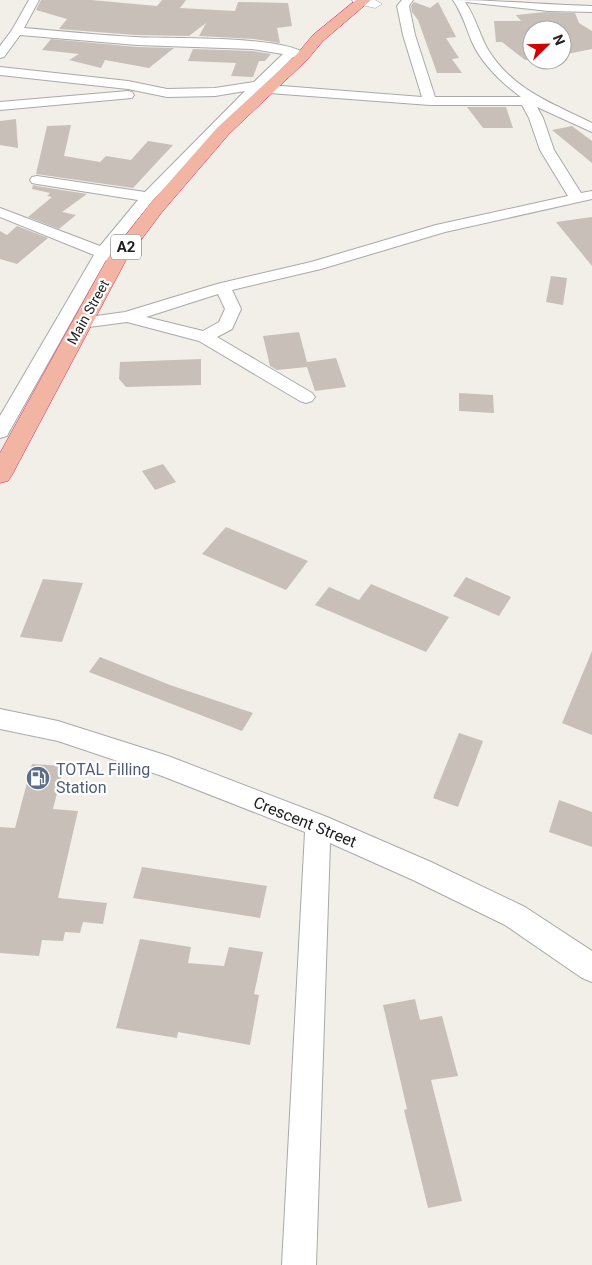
<svg xmlns="http://www.w3.org/2000/svg" width="592" height="1265" font-family="Roboto,sans-serif">
<style>
.building{fill:#c7bfb8}
.lines{fill:none;stroke-linecap:round;stroke-linejoin:round}
.minor-casing{stroke:#a9a9a9;stroke-width:2}
.tertiary-casing{stroke:#a9a9a9;stroke-width:1}
.trunk-casing{stroke:#dc2a67;stroke-width:1}
.minor{fill:#fff;fill-rule:evenodd}
.tertiary{fill:#fff;fill-rule:evenodd}
.trunk{fill:#f2b4a3;fill-rule:evenodd}
.labels{text-anchor:middle;dominant-baseline:central;stroke-width:4.5;stroke-linejoin:round;paint-order:stroke}
.far-street-label{font-size:14px;fill:#222;stroke:#fff}
.shield{fill:#fff;stroke:#646464;stroke-width:1}
.shield-label{font-size:15px;font-weight:bold;fill:#222}
.service-label{font-size:16px;fill:#4e5e75;stroke:#fff;text-anchor:start}
.street-label{font-size:16px;fill:#222;stroke:#fff}
</style>
<rect width="100%" height="100%" fill="#f2efe9"/>
<g class="building">
<polygon points="41,0 91,0 157,6 162,0 186,0 180,8 235,11 238,2 288,3 292,26 277,28 280,43 254,39 199,36 206,23 189,36 135,35 59,29 67,19 36,10"/>
<polygon points="414,2 430,8 438,2 456,37 446,38 459,58 452,59 462,73 437,73 418,20 412,12 411,6"/>
<polygon points="545,12 575,13 579,23 592,31 592,49 562,55 562,30 532,30 532,59 525,60 502,42 496,42 494,21 521,21 516,15"/>
<polygon points="51,39 137,47 174,48 149,68 105,60 101,68 69,60 79,54 42,50"/>
<polygon points="193,49 252,51 271,54 265,61 259,61 253,77 231,76 236,63 188,61"/>
<polygon points="467,107 506,107 513,128 483,128"/>
<polygon points="16,119 18,148 0,145 0,121"/>
<polygon points="71,125 64,156 100,162 106,156 131,160 148,141 173,145 133,188 36,174 47,126"/>
<polygon points="572,126 592,141 592,163 552,130"/>
<polygon points="33,185 37,186 87,194 62,212 76,215 59,229 28,217 52,197 47,196 50,193 32,189"/>
<polygon points="592,217 592,266 556,222"/>
<polygon points="17,226 48,238 17,264 0,259 0,231 7,235"/>
<polygon points="551,276 567,278 563,305 546,302"/>
<polygon points="299,332 307,362 336,358 346,387 315,391 307,367 277,370 270,366 263,336"/>
<polygon points="201,359 201,385 126,387 119,379 120,362"/>
<polygon points="459,393 493,395 494,413 459,411"/>
<polygon points="163,464 176,482 155,490 142,471"/>
<polygon points="226,527 308,561 286,590 202,554"/>
<polygon points="466,577 511,597 499,616 453,596"/>
<polygon points="43,579 83,583 62,642 20,637"/>
<polygon points="371,584 449,617 426,652 315,605 329,587 359,600"/>
<polygon points="592,651 592,735 562,723"/>
<polygon points="100,657 170,685 253,713 242,731 89,672"/>
<polygon points="459,733 483,741 458,807 433,798"/>
<polygon points="32,764 64,766 53,809 78,811 58,898 107,903 103,924 83,922 80,933 65,932 63,941 42,940 39,956 0,953 0,827 15,828"/>
<polygon points="559,800 592,812 592,847 549,832"/>
<polygon points="142,867 267,886 260,918 133,898"/>
<polygon points="140,939 191,947 188,963 224,966 229,947 263,952 254,994 259,995 250,1045 178,1032 177,1038 116,1028"/>
<polygon points="415,999 420,1020 442,1016 458,1076 431,1080 462,1201 428,1208 404,1110 407,1109 383,1005"/>
</g>
<g class="lines">
<g class="minor-casing">
<g id="minor">
<path d="M29,0H39L24,28C61,31 98,35 135,37C168,39 290,35 308,56L302,60L293,57L153,200L112,251L121,255L123,258L121,261L115,263L106,260L9,432L7,436L0,438V416L94,255L0,217V208L100,246L138,200L37,184L32,183L30,180L32,177L37,176L145,192L245,91L215,96L167,97L128,89L0,75V67L128,81L167,89L215,88L254,82L283,54L252,49L137,45L20,35L4,57L0,58V46L12,30Z"/>
<path d="M402,0H413L409,6L415,35L435,97H521C502,83 482,64 472,42C466,27 462,13 453,0C499,0 545,5 592,6V12L549,11L465,2C475,16 479,33 487,48C512,90 552,103 592,123V132L537,107L543,118L554,150L581,193L592,191V199L445,232L321,269L232,290L241,309L232,329L217,337L312,393L315,397L312,401L306,403L300,401L199,341L127,322L81,328L75,327L73,323L75,319L125,312L217,284L311,262L436,225L568,196L540,150L529,118L522,105H430L269,93L263,89L269,85L422,97L403,35L397,6ZM218,294L225,309L219,322L203,331L146,317Z"/>
<polygon points="128,91 132,92 134,95 132,98 0,110 0,102"/>
<polygon points="0,709 58,721 168,756 327,817 431,862 525,907 592,951 592,982 582,978 505,925 413,880 330,843 316,1265 282,1265 305,832 162,776 58,741 0,729"/>
</g>
</g>
<g class="tertiary-casing">
<polygon id="tertiary" points="352,0 375,0 382,4 375,8 354,3"/>
</g>
<g class="trunk-casing">
<polygon id="trunk" points="356,0 371,0 323,41 307,60 229,134 162,212 126,260 12,475 8,481 0,483 0,453 107,259 150,204 217,128 297,54 313,35"/>
</g>
<use href="#minor" class="minor"/>
<use href="#tertiary" class="tertiary"/>
<use href="#trunk" class="trunk"/>
</g>
<defs>
<g id="fuel-disc" transform="scale(1.25)"><circle r="9.5" fill="#5c6f8a" stroke="#fff"/><path d="M-5.5-6h7V0h2V4h1.3V-2.5L3-4.5l.8-.8L6-3V5H2.5V1h-1V6h-7ZM-4.2-4.7v3.2H.2V-4.7Z" fill="#fff"/></g>
</defs>
<g fill-rule="evenodd">
<use href="#fuel-disc" x="38" y="778"/>
</g>
<g class="labels">
<g class="far-street-label">
<text transform="translate(88 312) rotate(-61)">Main Street</text>
</g>
<rect class="shield" x="111" y="234.5" width="30" height="25" rx="4"/>
<g class="shield-label">
<text x="126" y="247">A2</text>
</g>
<g class="service-label">
<text x="56" y="769">TOTAL Filling<tspan x="56" dy="18">Station</tspan></text>
</g>
<g class="street-label">
<text transform="translate(305 822) rotate(22)">Crescent Street</text>
</g>
</g>
<g transform="translate(547 45) rotate(67)"><circle r="24" fill="#ffffff" stroke="#a7a7a7"/>
<path d="M0-4L9 19L0 12L-9 19Z" fill="#d40000"/>
<text y="-8" font-size="14" font-weight="bold" text-anchor="middle" fill="#222222">N</text>
</g>
</svg>
